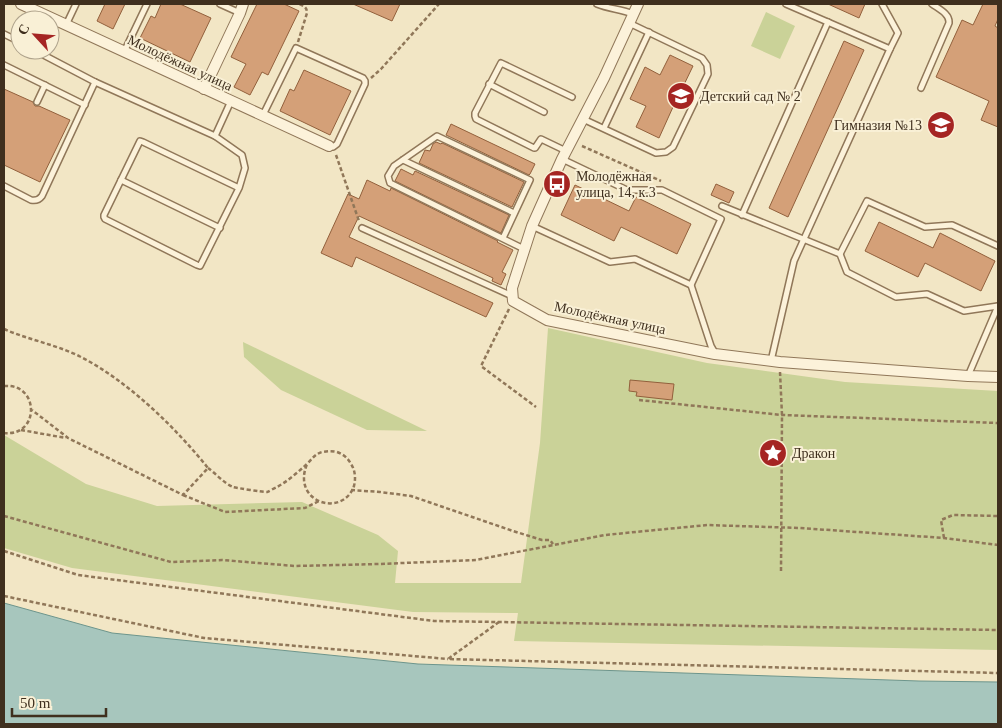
<svg xmlns="http://www.w3.org/2000/svg" width="1002" height="728" font-family="Georgia,serif">
<style>
.green{fill:#cad298}
.water{fill:#a7c6bd;stroke:#6d958c}
.building{fill:#d4a078;stroke:#92603c}
.lines{fill:none;stroke-linecap:round;stroke-linejoin:round}
.lane-casing{stroke:#907759;stroke-width:8}
.street-casing{stroke:#907759;stroke-width:12}
.path{stroke:#907759;stroke-width:2.5;stroke-dasharray:4 2.5;stroke-linecap:butt}
.lane{stroke:#fcf2da;stroke-width:5}
.street{stroke:#fcf2da;stroke-width:10}
.labels{text-anchor:middle;dominant-baseline:central;stroke-width:4;stroke-linejoin:round;paint-order:stroke}
.street-label{font-size:14px;fill:#3f2f1e;stroke:#f9f0d6}
.poi-label{font-size:14px;fill:#3f2f1e;stroke:#f9f0d6;text-anchor:start}
</style>
<rect width="100%" height="100%" fill="#f2e6c5"/>
<g class="green">
<polygon points="766,12 795,26 780,59 751,46"/>
<polygon points="548,328 707,363 845,382 998,391 998,650 514,641 518,613 413,612 72,568 4,548 4,435 86,484 157,506 302,502 378,535 398,551 395,583 521,583 540,443"/>
<polygon points="243,342 427,431 367,430 281,390 244,357"/>
</g>
<polygon class="water" points="4,603 112,633 418,664 919,681 998,682 998,724 4,724"/>
<g class="building">
<polygon points="105,4 125,4 113,29 97,21"/>
<polygon points="161,4 180,4 211,18 190,62 140,38 151,16 155,18"/>
<polygon points="257,4 284,4 299,11 268,75 262,72 250,95 234,87 246,64 231,57"/>
<polygon points="353,4 400,4 392,21"/>
<polygon points="828,4 865,4 859,18"/>
<polygon points="983,4 998,4 998,19 995,26 998,28 998,127 981,120 989,101 936,77 962,20 973,25"/>
<polygon points="844,41 864,50 788,217 769,208"/>
<polygon points="670,55 693,66 679,95 684,98 678,109 673,107 659,138 636,127 646,106 630,99 645,67 660,75"/>
<polygon points="304,70 351,91 330,135 280,111 290,89 294,91"/>
<polygon points="4,89 33,102 35,106 39,106 70,120 40,182 4,165"/>
<polygon points="451,124 535,164 530,174 529,175 446,135"/>
<polygon points="436,142 441,144 442,143 524,182 512,207 419,163 425,150 430,151 433,144"/>
<polygon points="401,169 413,175 415,171 509,215 501,233 395,181"/>
<polygon points="367,180 390,191 391,188 498,241 497,242 513,250 502,272 506,274 501,285 492,281 493,278 359,216 349,237 493,303 486,317 356,257 352,267 321,253 348,194 359,199"/>
<polygon points="716,184 734,192 729,203 711,195"/>
<polygon points="575,185 629,211 636,197 691,224 677,254 621,227 614,241 561,215"/>
<polygon points="879,222 933,248 940,233 995,261 981,291 925,263 918,277 865,251"/>
<polygon points="630,380 674,384 672,400 636,396 637,392 629,391"/>
</g>
<g class="lines">
<g class="lane-casing">
<g id="lane">
<polyline points="220,4 240,13"/>
<path d="M597,4C609,9 621,9 633,14"/>
<polyline points="786,4 890,49"/>
<polyline points="66,25 76,4"/>
<polyline points="4,34 20,42"/>
<polyline points="34,50 95,82 215,136 242,155 245,168 239,188 200,266 197,265 105,219 104,217 104,215 140,141 143,142 239,188"/>
<polyline points="124,52 147,4"/>
<polyline points="4,65 85,105"/>
<polyline points="489,84 544,112"/>
<path d="M921,88L949,23C950,14 939,9 932,4"/>
<polyline points="37,102 45,85"/>
<polyline points="263,115 296,48 363,78 365,81 365,84 337,144 333,147 329,146"/>
<polyline points="583,119 656,153 666,152 673,147 708,74 707,65 702,58 629,23"/>
<polyline points="604,128 649,32"/>
<polyline points="215,136 231,101"/>
<polyline points="566,151 541,139 535,148 534,148 476,119 475,116 475,113 501,63 572,97"/>
<polyline points="403,160 514,213"/>
<polyline points="121,180 220,228"/>
<path d="M4,186L31,200C36,201 39,200 42,196L95,82"/>
<polyline points="722,206 840,254 847,272 896,297 927,294 964,311 998,306"/>
<polyline points="742,215 828,22"/>
<polyline points="532,226 610,262 635,259 691,285 721,219 662,190 627,190 562,159"/>
<polyline points="362,228 512,296"/>
<polyline points="503,238 530,180 437,136 394,166 388,176 390,183 524,249"/>
<polyline points="840,254 867,201 925,227 952,225 998,246"/>
<polyline points="691,285 711,346 715,353"/>
<polyline points="771,361 794,261 890,49 898,33 882,4"/>
<polyline points="968,376 998,306"/>
</g>
</g>
<g class="street-casing">
<g id="street">
<polyline points="21,4 329,146"/>
<polyline points="638,4 604,78 562,159 532,226 512,288 513,301 547,320 715,354 780,362 968,376 998,377"/>
<polyline points="204,89 240,13 243,4"/>
</g>
</g>
<g class="path">
<path d="M298,42L307,13C307,7 304,6 299,4"/>
<polyline points="371,78 381,69 439,4"/>
<polyline points="582,146 661,181"/>
<polyline points="336,155 359,221"/>
<polyline points="509,309 481,366 536,407"/>
<path d="M4,329C29,340 54,344 79,356C127,380 175,427 208,468L183,495L68,438L32,410"/>
<polyline points="780,372 782,415 781,571"/>
<path d="M4,386C40,383 40,437 4,433"/>
<polyline points="639,400 782,415 998,423"/>
<polyline points="21,430 66,438"/>
<path d="M208,468C215,473 225,484 233,487C237,488 262,492 267,492C270,491 274,488 277,487C288,481 298,472 307,464C312,459 315,454 322,452C327,451 332,451 337,452C343,454 348,458 351,464C355,470 356,478 354,486C343,518 291,503 307,464"/>
<polyline points="351,490 380,492 411,496 513,531 542,540 550,540 553,544"/>
<polyline points="183,495 225,512 305,508 319,501"/>
<polyline points="4,516 171,562 222,560 295,566 379,564 476,560 605,535 707,525 800,528 944,538 998,545"/>
<polyline points="944,538 941,520 953,515 998,516"/>
<polyline points="4,551 78,575 434,621 998,630"/>
<polyline points="4,596 204,638 448,659"/>
<polyline points="499,622 448,659 998,673"/>
</g>
<use href="#lane" class="lane"/>
<use href="#street" class="street"/>
</g>
<defs>
<g id="school-disc" transform="scale(1.4375)"><circle r="9.5" fill="#a52523" stroke="#f9f0d6"/><path d="M0-5L7-2L0 1L-7-2ZM-4 1L0 2.5L4 1V4Q0 6-4 4Z" fill="#fff"/></g>
<g id="bus-disc" transform="scale(1.4375)"><circle r="9.5" fill="#a52523" stroke="#f9f0d6"/><path d="M-5-6H5V4H4V6H2V4H-2V6H-4V4H-5ZM-3.5-4V0h7V-4ZM-3.5 1.2v1.5H-2V1.2ZM2 1.2v1.5H3.5V1.2Z" fill="#fff"/></g>
<g id="sight-disc" transform="scale(1.4375)"><circle r="9.5" fill="#a52523" stroke="#f9f0d6"/><path d="M0-6L1.8-2.2L6-1.7L2.9 1.2L3.7 5.4L0 3.3L-3.7 5.4L-2.9 1.2L-6-1.7L-1.8-2.2Z" fill="#fff"/></g>
</defs>
<g fill-rule="evenodd">
<use href="#school-disc" x="681" y="96"/>
<use href="#school-disc" x="941" y="125"/>
<use href="#bus-disc" x="557" y="184"/>
<use href="#sight-disc" x="773" y="453"/>
</g>
<g class="labels">
<g class="street-label">
<text transform="translate(180 63) rotate(25)">Молодёжная улица</text>
<text transform="translate(610 318) rotate(12)">Молодёжная улица</text>
</g>
<g class="poi-label">
<text x="700" y="96">Детский сад № 2</text>
<text x="922" y="125" text-anchor="end">Гимназия №13</text>
<text x="576" y="176">Молодёжная<tspan x="576" dy="16">улица, 14, к.3</tspan></text>
<text x="792" y="453">Дракон</text>
</g>
</g>
<rect width="1002" height="728" fill="none" stroke="#3f2f1e" stroke-width="10"/>
<g transform="translate(35 35) rotate(296)"><circle r="24" fill="#f9f0d6" stroke="#afa38c"/>
<path d="M0-4L9 19L0 12L-9 19Z" fill="#a52523"/>
<text y="-8" font-size="14" font-weight="bold" text-anchor="middle" fill="#3f2f1e">С</text>
</g>
<path d="M12 708v8h94v-8" fill="none" stroke="#3f2f1e" stroke-width="2.5"/>
<text x="20" y="708" font-size="15" fill="#3f2f1e" stroke="#f9f0d6" stroke-width="4" paint-order="stroke">50 m</text>
</svg>
